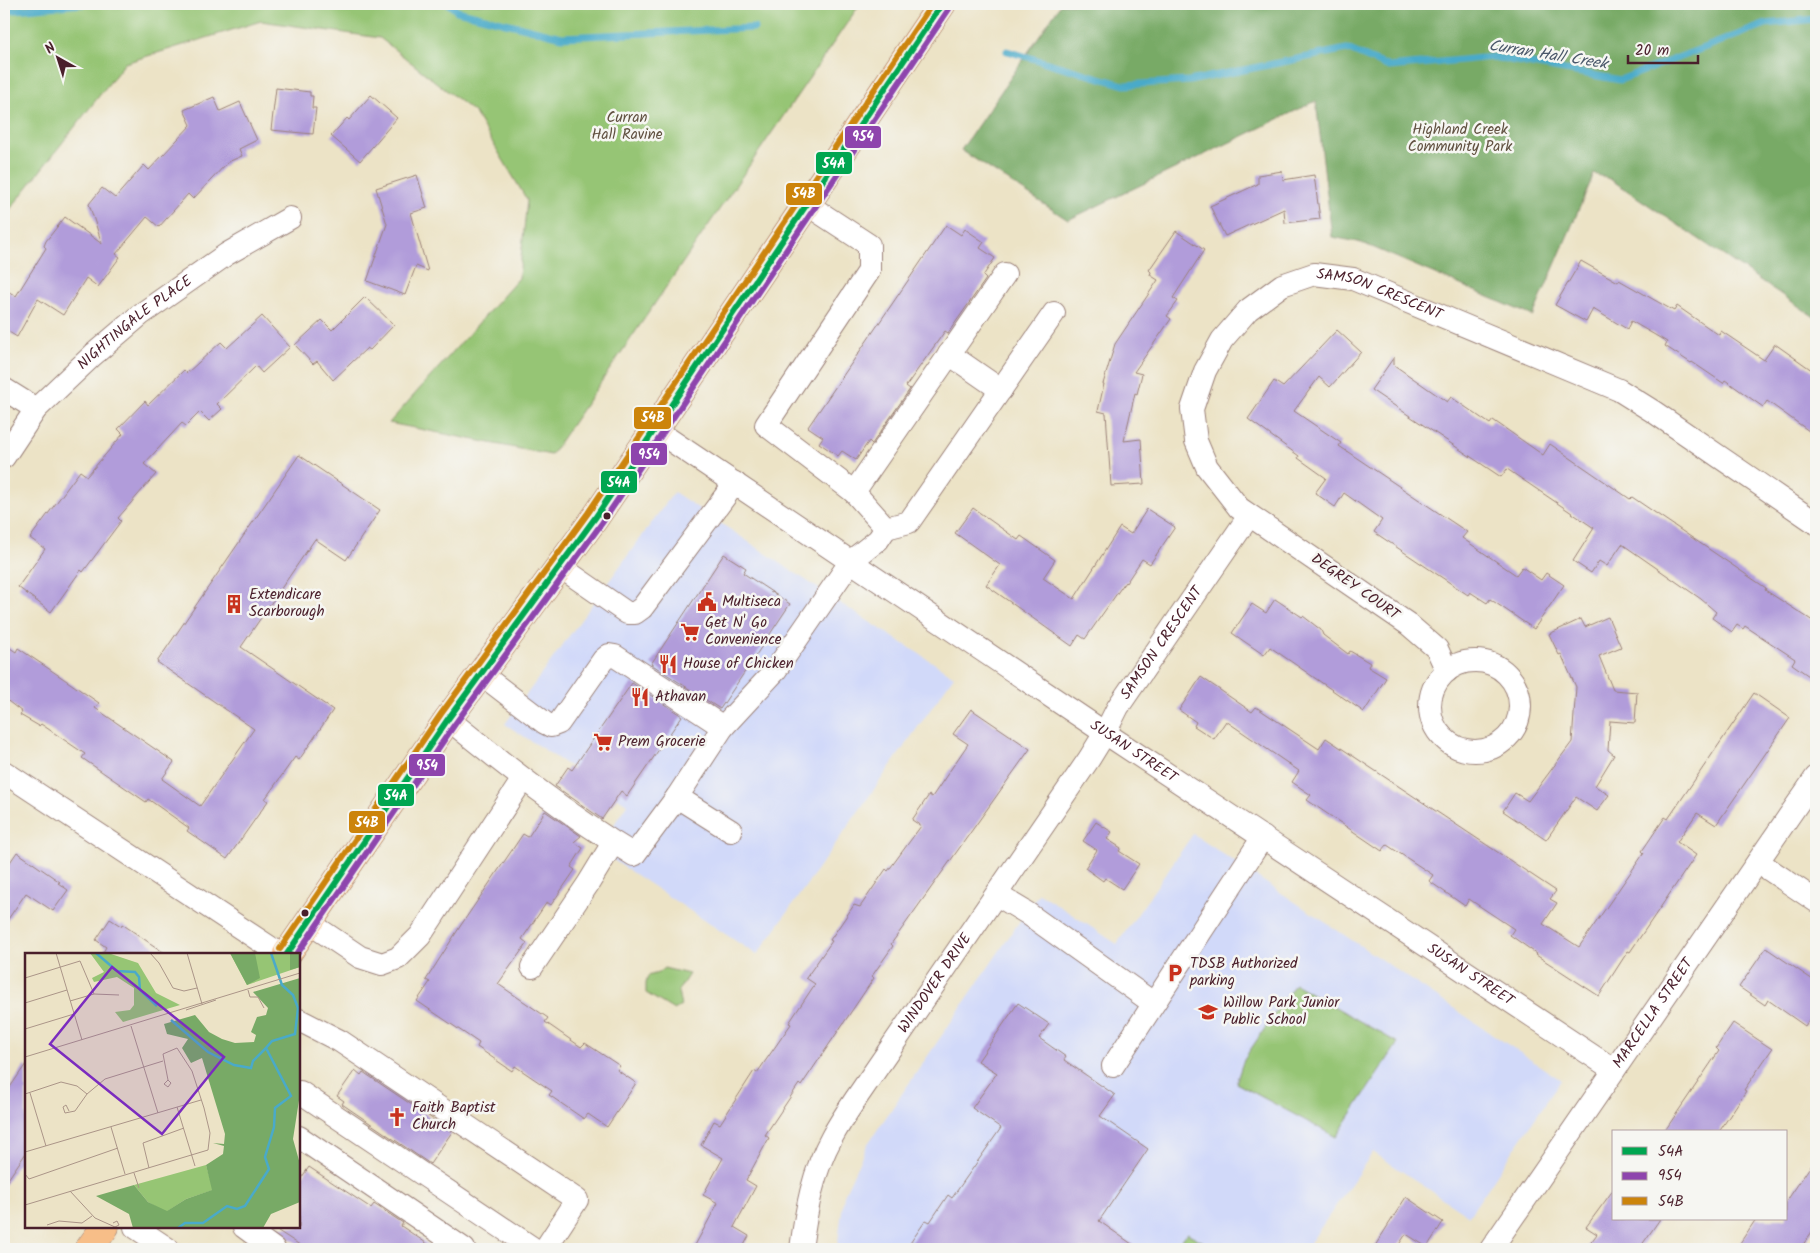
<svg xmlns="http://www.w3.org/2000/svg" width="1820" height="1253" font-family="Kalam,sans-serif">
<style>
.built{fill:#d1d9f9}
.green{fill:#96c574;stroke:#707250}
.forest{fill:#78aa66;stroke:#616448}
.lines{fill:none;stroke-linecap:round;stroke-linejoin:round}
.stream{stroke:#4aaac9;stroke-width:7}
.building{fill:#b19cda}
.minor-casing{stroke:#9b8178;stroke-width:24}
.major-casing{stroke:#9b8178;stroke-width:29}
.minor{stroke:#fff;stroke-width:22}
.major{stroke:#f7be88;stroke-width:28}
.bus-1-casing{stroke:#f6f6f2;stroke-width:10}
.bus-2-casing{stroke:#f6f6f2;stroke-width:10}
.bus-3-casing{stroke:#f6f6f2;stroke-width:10}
.bus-1{stroke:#00a651;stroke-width:6}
.bus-2{stroke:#8e44ad;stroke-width:6}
.bus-3{stroke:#cc840b;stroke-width:6}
.bus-dot{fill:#4a1f2b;stroke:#f6f6f2;stroke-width:2}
.labels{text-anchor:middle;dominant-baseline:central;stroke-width:5;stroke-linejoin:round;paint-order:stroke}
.park-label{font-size:15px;fill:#615141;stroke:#f6f6f2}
.street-label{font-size:15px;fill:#4a1f2b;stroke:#f6f6f2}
.poi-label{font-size:15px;fill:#4a1f2b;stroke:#f6f6f2;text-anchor:start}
.water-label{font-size:16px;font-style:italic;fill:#4a576a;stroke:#f6f6f2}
.inset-river{fill:none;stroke:#4aaac9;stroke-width:2.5}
.inset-road{fill:none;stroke:#ab9588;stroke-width:1}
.view{fill:#7b2cbf;fill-opacity:0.15;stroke:#7b2cbf;stroke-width:2.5}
.inset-edge{fill:none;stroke:#4a1f2b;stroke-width:2.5}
.line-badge{stroke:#f6f6f2;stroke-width:2}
.badge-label{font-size:14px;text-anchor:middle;font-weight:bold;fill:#fff}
</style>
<rect width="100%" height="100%" fill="#f6f6f2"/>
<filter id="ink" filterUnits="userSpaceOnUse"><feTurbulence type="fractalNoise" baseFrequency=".02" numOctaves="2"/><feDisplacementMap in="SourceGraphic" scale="10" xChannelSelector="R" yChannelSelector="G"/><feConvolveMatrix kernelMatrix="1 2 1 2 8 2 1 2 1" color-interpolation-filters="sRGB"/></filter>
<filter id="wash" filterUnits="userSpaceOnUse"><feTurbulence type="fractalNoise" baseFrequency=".0096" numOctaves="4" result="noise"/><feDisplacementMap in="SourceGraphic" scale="20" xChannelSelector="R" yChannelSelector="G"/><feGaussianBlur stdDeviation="1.12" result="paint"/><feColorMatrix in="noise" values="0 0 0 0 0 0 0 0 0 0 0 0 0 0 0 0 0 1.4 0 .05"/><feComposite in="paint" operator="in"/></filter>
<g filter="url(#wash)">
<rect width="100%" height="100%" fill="#ece3c6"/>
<g class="built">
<polygon points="674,492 843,605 954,676 757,955 598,850 627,804 505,724"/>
<polygon points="1193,834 1561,1080 1469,1216 1373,1152 1306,1249 837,1249 844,1195 867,1145 1039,893 1117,944"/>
</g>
<g class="green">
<polygon points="4,4 860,4 551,455 389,423 519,278 527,200 475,113 380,38 261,21 125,63 4,217"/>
<polygon points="664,968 689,974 678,991 681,1006 674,1010 646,993 646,983 648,976 658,973"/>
<polygon points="1295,984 1398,1043 1336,1137 1236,1083 1244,1059"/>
<polygon points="1187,1233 1216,1249 1175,1249"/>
</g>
<polygon class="forest" points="1061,4 1816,4 1816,318 1610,179 1594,174 1533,316 1372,247 1358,242 1332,237 1316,101 1068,220 961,150"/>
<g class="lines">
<g class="stream">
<polyline points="449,4 457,11 562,37 754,28"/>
<polyline points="4,11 82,4"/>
<polyline points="1007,51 1124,85 1189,81 1347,49 1389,67 1493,57 1620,80 1766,24 1816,19"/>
</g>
</g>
<g id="blocks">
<g class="building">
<polygon points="276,88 310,92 310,96 313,96 312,108 316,108 313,134 271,130"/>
<polygon points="371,95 397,118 360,161 331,136 347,118 349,120"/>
<polygon points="214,97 220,111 240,102 257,140 239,149 242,156 228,162 193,199 188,194 159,227 147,217 116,254 120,257 98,287 86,278 63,315 38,299 17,337 4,329 4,289 16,296 46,248 44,246 46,241 65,217 102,244 89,204 102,188 115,198 144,165 149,170 191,125 184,110"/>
<polygon points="1282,171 1283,180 1314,175 1320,219 1285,223 1284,209 1225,236 1210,206 1258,184 1258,175"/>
<polygon points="417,175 427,208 411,213 428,271 416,266 405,295 367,281 387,224 376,188"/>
<polygon points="946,225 961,235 965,229 984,242 980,248 995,258 983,276 986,279 948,333 945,331 906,386 910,389 872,444 869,441 856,460 842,451 838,456 819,443 823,437 808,427"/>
<polygon points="1176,231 1204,250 1173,298 1178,301 1167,316 1171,319 1134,372 1142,374 1137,394 1135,393 1124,441 1141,439 1144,484 1111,486 1106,413 1098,411 1104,384 1103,384 1115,344 1158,280 1150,275 1151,272 1149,270"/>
<polygon points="1581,261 1618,282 1619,280 1674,311 1677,306 1719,335 1721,331 1764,360 1775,344 1816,373 1816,436 1767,401 1763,407 1725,380 1723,383 1692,362 1691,363 1665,346 1667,342 1631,321 1627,329 1593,309 1586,322 1555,305"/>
<polygon points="365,297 394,325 370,350 367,348 333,380 317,361 313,364 295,345 322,320 332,330"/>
<polygon points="262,316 290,347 262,373 256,366 217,404 222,409 209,421 200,412 186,426 182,423 144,464 156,474 118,518 121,521 83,572 81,570 51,612 18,587 45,549 30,538 80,471 87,476 123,434 118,429 145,401 148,405 184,370 187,373 221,342 227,348"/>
<polygon points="1337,330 1361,352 1330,387 1319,377 1294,411 1341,443 1339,446 1467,532 1462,538 1516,575 1522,567 1541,580 1546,573 1564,585 1534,629 1490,599 1487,603 1470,592 1468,595 1374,532 1382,520 1344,493 1335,507 1315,493 1326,478 1298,458 1299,456 1248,419 1274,381 1283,387"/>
<polygon points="1394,357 1394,365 1447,402 1451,397 1490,424 1493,420 1543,455 1550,444 1630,499 1632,497 1766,588 1765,590 1816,623 1816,681 1792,664 1795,659 1745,626 1743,629 1737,625 1732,632 1712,618 1716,612 1701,599 1622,544 1607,566 1599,561 1591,573 1573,561 1594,528 1507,469 1501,477 1371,390"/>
<polygon points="299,455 380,510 346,560 315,539 241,647 333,710 299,760 295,757 265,799 268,801 227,859 187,831 189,828 148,799 146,802 82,758 85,754 41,724 39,726 20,715 22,712 4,698 4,644 16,652 18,648 67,681 99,703 95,708 174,762 162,779 200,806 254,729 157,662"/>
<polygon points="973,508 1018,540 1021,536 1055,560 1043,578 1074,599 1120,527 1131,534 1147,509 1175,527 1150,564 1142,559 1126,583 1125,582 1085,639 1079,635 1072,646 986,585 1000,565 955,533"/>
<polygon points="724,554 746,568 743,573 790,604 720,709 651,664"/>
<polygon points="1275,599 1302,617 1303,616 1321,630 1323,635 1348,654 1350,651 1370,663 1368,667 1386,678 1364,712 1270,647 1264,655 1232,633 1252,604 1266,613"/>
<polygon points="1608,617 1621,647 1599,656 1613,690 1637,692 1635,723 1610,721 1608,750 1614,755 1595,786 1609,795 1597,811 1576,797 1546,840 1503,811 1515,793 1528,801 1572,742 1576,687 1561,654 1559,655 1549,634 1581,619 1585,627"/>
<polygon points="1201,677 1252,712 1256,707 1319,749 1326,738 1556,891 1550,899 1557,903 1543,924 1579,947 1644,853 1642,851 1665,817 1668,819 1754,693 1790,718 1716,825 1697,813 1677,842 1696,855 1630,952 1628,951 1599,996 1536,955 1537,954 1510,935 1514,929 1469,899 1465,906 1429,881 1433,875 1387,845 1382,851 1307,800 1311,795 1292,782 1299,771 1226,721 1214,739 1194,726 1196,722 1179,710"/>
<polygon points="632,683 682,716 627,796 621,791 602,819 555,786 568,767 572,770"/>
<polygon points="971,709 1030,749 891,944 893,946 872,976 874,978 801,1086 799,1084 765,1135 769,1138 746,1180 756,1186 734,1227 749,1236 742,1249 693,1249 718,1203 703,1195 723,1158 701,1145 714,1121 720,1124 754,1071 757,1073 791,1024 789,1023 815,984 806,978 832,941 830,940 854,905 860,907 886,869 888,871 921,826 912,820 929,795 932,797 968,744 953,734"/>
<polygon points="545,811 581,836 574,842 583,848 571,867 575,870 551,905 547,902 522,939 527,943 498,984 548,1018 545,1022 581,1047 585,1043 620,1066 617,1070 636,1083 607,1127 588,1114 584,1119 549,1095 552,1091 515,1066 512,1071 477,1047 479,1043 417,1001 430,982 426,980 461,925 523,834 528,837"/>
<polygon points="1096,822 1112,832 1107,839 1121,848 1119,851 1139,864 1122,889 1105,878 1103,881 1085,868 1097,850 1083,841"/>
<polygon points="17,852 60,882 58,883 68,890 53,911 26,893 4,925 4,871"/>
<polygon points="110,919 121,926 122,924 166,954 102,954 106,947 96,940"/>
<polygon points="1766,948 1816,982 1816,1009 1805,1026 1768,1000 1765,1005 1739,987"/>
<polygon points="1018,1003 1049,1024 1039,1038 1066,1057 1064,1060 1115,1095 1100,1116 1148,1149 1099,1221 1139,1249 906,1249 926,1220 930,1222 948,1195 952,1198 1001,1128 972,1108 997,1073 978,1061"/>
<polygon points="1733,1023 1772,1049 1744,1090 1746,1091 1719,1132 1664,1132 1719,1051 1716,1048"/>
<polygon points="26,1064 26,1153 4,1185 4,1096"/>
<polygon points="355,1070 361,1075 363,1072 452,1132 430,1164 342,1104 344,1101 337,1096"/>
<polygon points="1816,1158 1816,1226 1800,1249 1736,1249 1756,1219 1786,1219 1786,1202"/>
<polygon points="309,1167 371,1208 374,1204 403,1223 401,1226 435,1249 306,1249 272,1227 299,1227 299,1181"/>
<polygon points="1614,1189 1614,1219 1660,1219 1639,1249 1586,1249 1597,1234 1586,1227"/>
<polygon points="1406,1197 1443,1222 1427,1247 1406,1234 1396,1249 1373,1249"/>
</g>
</g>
</g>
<g filter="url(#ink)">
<use href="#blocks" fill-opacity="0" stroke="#9b8178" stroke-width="1"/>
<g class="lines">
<g class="minor-casing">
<g id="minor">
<polyline points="949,354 1001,390"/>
<polyline points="4,389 36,409"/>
<path id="s1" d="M654,429L1105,733L1614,1070"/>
<path id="s2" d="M4,457L36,409L93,355L140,315L227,254L290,218"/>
<polyline points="854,492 1005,274"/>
<polyline points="886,528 909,522 1054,313"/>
<polyline points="559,566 627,613 635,613 642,608 735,483"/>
<circle cx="1475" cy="706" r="45"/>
<path id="s3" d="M1447,671L1437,649L1408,624L1239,508L1207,467L1196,441L1192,409L1205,371L1222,340L1248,310L1282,285L1314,274L1353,279L1619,390L1654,412L1816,523"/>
<polyline points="481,674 545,723 551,726 559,723 603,660 609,655 615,656 723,727 775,671 851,561 878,540 886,528 854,492 766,425 869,271 869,245 808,205"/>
<path d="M448,719C507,767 568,815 634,855L677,797L723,727"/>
<polyline points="4,772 280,954"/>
<polyline points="677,797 731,831"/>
<polyline points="1758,862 1816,901"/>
<polyline points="997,895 1027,913 1153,1003"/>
<polyline points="308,922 360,957 382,964 398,958 420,936 523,779"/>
<polyline points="532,967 588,884 613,843"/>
<polyline points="299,1020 340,1041 577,1200 545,1249"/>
<polyline points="1113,1066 1263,837"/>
<polyline points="300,1092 534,1249"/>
<polyline points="299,1137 464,1249"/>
<polyline points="135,1227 168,1249"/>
<polyline points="244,1227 274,1249"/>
<path id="s4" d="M801,1249C806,1211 813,1171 832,1137C839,1124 847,1112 855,1100L1089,759L1105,733L1118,707L1249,516"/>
<path id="s5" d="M1491,1249L1816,777"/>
</g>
</g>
<g class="major-casing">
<g id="major">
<polyline points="287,954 448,719 595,518 942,4"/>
<polyline points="89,1249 105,1227"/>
</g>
</g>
<use href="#minor" class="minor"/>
<use href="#major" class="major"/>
<g class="bus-1-casing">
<polyline id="bus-1" points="287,954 448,719 595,518 942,4"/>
</g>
<g class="bus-2-casing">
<polyline id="bus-2" points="297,954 455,724 602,523 949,9"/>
</g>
<g class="bus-3-casing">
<polyline id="bus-3" points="280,949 441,714 588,513 932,4"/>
</g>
<use href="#bus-1" class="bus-1"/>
<use href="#bus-2" class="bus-2"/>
<use href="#bus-3" class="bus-3"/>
</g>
</g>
<defs>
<g id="civic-bare" transform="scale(1.5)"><path d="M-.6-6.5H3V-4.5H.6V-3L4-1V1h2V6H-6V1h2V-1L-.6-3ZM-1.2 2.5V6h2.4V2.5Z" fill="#c8321e" stroke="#f6f6f2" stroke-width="2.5" paint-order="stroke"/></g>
<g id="building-bare" transform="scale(1.5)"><path d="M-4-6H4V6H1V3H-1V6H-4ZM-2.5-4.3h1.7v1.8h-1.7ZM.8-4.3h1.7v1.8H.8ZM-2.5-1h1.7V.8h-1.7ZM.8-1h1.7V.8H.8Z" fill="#c8321e" stroke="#f6f6f2" stroke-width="2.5" paint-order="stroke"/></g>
<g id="supermarket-bare" transform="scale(1.5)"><path d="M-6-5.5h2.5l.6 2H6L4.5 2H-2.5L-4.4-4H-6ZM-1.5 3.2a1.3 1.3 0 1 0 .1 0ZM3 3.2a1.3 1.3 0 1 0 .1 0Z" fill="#c8321e" stroke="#f6f6f2" stroke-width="2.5" paint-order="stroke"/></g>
<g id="restaurant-bare" transform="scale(1.5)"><path d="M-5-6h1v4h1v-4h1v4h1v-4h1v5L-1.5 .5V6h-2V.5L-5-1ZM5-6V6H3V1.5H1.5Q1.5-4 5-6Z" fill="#c8321e" stroke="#f6f6f2" stroke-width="2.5" paint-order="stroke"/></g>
<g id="parking-bare" transform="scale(1.5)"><path d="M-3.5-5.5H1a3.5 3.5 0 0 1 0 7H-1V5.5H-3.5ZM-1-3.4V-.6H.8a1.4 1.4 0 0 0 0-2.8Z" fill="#c8321e" stroke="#f6f6f2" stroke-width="2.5" paint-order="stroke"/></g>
<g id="school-bare" transform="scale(1.5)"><path d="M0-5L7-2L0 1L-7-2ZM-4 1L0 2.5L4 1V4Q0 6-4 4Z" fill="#c8321e" stroke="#f6f6f2" stroke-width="2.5" paint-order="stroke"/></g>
<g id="church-bare" transform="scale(1.5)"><path d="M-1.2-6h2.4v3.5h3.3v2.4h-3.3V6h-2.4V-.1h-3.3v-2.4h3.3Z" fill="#c8321e" stroke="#f6f6f2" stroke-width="2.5" paint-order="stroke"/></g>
</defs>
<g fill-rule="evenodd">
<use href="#civic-bare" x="707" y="602"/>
<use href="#building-bare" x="234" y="604"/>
<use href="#supermarket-bare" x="690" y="632"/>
<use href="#restaurant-bare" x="668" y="664"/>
<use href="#restaurant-bare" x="640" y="697"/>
<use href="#supermarket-bare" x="603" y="742"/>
<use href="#parking-bare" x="1175" y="973"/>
<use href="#school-bare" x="1208" y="1012"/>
<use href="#church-bare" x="397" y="1117"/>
</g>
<g class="bus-dot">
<circle cx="607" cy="516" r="4.5"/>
<circle cx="305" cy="913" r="4.5"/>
</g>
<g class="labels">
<g class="park-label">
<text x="627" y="118">Curran<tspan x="627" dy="17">Hall Ravine</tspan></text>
<text x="1460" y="130">Highland Creek<tspan x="1460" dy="17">Community Park</tspan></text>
</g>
<g class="street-label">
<text stroke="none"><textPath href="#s3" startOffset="640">SAMSON CRESCENT</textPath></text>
<text stroke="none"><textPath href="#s2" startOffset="189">NIGHTINGALE PLACE</textPath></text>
<text transform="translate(1355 587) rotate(35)">DEGREY COURT</text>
<text stroke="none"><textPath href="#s4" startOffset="711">SAMSON CRESCENT</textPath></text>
<text stroke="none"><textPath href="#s1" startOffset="578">SUSAN STREET</textPath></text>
<text stroke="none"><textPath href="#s1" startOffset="982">SUSAN STREET</textPath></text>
<text stroke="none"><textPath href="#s4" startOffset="302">WINDOVER DRIVE</textPath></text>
<text stroke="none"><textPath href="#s5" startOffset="286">MARCELLA STREET</textPath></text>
</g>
<g class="poi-label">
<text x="249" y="595">Extendicare<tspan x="249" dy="17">Scarborough</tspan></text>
<text x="722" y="602">Multiseca</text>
<text x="705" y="623">Get N' Go<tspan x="705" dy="17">Convenience</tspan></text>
<text x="683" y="664">House of Chicken</text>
<text x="655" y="697">Athavan</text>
<text x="618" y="742">Prem Grocerie</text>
<text x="1190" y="964">TDSB Authorized<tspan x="1190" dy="17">parking</tspan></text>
<text x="1223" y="1003">Willow Park Junior<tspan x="1223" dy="17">Public School</tspan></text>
<text x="412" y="1108">Faith Baptist<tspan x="412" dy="17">Church</tspan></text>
</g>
<g class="water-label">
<text transform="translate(1548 55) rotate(9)">Curran Hall Creek</text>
</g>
</g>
<g transform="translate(25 953)">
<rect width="275" height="275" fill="#ece3c6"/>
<path d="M65,0H83L113,10L131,40L155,52L98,69L90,59L105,57L109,52V35L92,24L69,29L67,25L79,19ZM205,0H275V14L222,32ZM181,212L188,237L161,246L141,259L123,249L109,232Z" fill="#96c574"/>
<path d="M205,0H230L235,25L222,32ZM265,0H275V14L265,17ZM275,25V141L268,186L275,211V249L246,261L238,275H108L104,261L71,243L109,232L123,249L142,258L161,246L187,237L181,212L198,201L199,193L188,190L199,191L200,181L177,105L166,110L157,95L163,86L142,81L139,71L170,62L184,79L197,86L210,90L229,89L231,82L226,79L232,64L241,62L243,55L228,39Z" fill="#78aa66"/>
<path class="inset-river" d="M71,0L92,18L110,19L114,24L115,37L132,53M146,67L183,99L209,112L226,115L228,108L241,95M153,275L160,270H178L202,253L212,256L220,253L244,216L240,204L249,174L250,155L266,143L241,95L247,88L270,81L273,55L268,42L257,32L246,0"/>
<path class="inset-road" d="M31,0L57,87M125,0L134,10L148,35L159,38L172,35M162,0L177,51M0,25L55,8L69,41M223,37L225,44H233L239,55M45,48L69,41L94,42M0,50L42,37M161,57L191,47M106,73L133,160M0,76L49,61M0,104L275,20M5,140L21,193M0,141L36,129L52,133L62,141M152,154L170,213M44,158L41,152L38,154L40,160L50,158L62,141L80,126L138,108M86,174L100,221M0,199L176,147M124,215L118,190L159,175M109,220L114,235M0,221L4,226L93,195M45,238L70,265L90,274L94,272L92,268L88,270M0,252L183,197L185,180L179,155L167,118L152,95L138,101L143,127L146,130L143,134L139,131L143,127M22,272L34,268L57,270L67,263"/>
<path class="view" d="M87,14L199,104L137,181L25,91Z"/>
<rect width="275" height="275" class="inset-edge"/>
</g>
<g class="line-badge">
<rect x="844" y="125" width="38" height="24" rx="5" fill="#8e44ad"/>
<rect x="815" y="151" width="38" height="24" rx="5" fill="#00a651"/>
<rect x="785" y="182" width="38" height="24" rx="5" fill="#cc840b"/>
<rect x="633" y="406" width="39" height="24" rx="5" fill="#cc840b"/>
<rect x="630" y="442" width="38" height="24" rx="5" fill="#8e44ad"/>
<rect x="600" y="470" width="38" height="24" rx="5" fill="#00a651"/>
<rect x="408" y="753" width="38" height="24" rx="5" fill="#8e44ad"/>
<rect x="377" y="783" width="38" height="24" rx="5" fill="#00a651"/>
<rect x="348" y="810" width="38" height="24" rx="5" fill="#cc840b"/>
</g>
<g class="badge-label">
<text x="863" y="141">954</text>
<text x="834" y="168">54A</text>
<text x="804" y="198">54B</text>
<text x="653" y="422">54B</text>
<text x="649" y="459">954</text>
<text x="619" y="487">54A</text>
<text x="427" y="770">954</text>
<text x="396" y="800">54A</text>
<text x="367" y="827">54B</text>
</g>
<rect width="1820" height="1253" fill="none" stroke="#f6f6f2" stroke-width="20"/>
<rect x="1612" y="1130" width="175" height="90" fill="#f6f6f2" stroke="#b1a0a2"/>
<rect x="1622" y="1147" width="25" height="8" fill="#00a651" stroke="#b1a0a2"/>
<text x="1658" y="1156" font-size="15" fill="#4a1f2b">54A</text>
<rect x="1622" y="1172" width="25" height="8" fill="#8e44ad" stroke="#b1a0a2"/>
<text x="1658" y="1180" font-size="15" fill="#4a1f2b">954</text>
<rect x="1622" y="1197" width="25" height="8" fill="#cc840b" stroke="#b1a0a2"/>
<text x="1658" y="1206" font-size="15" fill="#4a1f2b">54B</text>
<g transform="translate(58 58) rotate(321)" stroke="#f6f6f2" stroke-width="4" paint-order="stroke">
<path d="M0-4L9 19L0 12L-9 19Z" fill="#4a1f2b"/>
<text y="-8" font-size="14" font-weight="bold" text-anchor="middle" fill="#4a1f2b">N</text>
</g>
<path d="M1628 55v8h70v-8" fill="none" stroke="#4a1f2b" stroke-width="2.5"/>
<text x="1635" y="55" font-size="15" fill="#4a1f2b" stroke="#f6f6f2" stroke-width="4" paint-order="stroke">20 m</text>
</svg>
